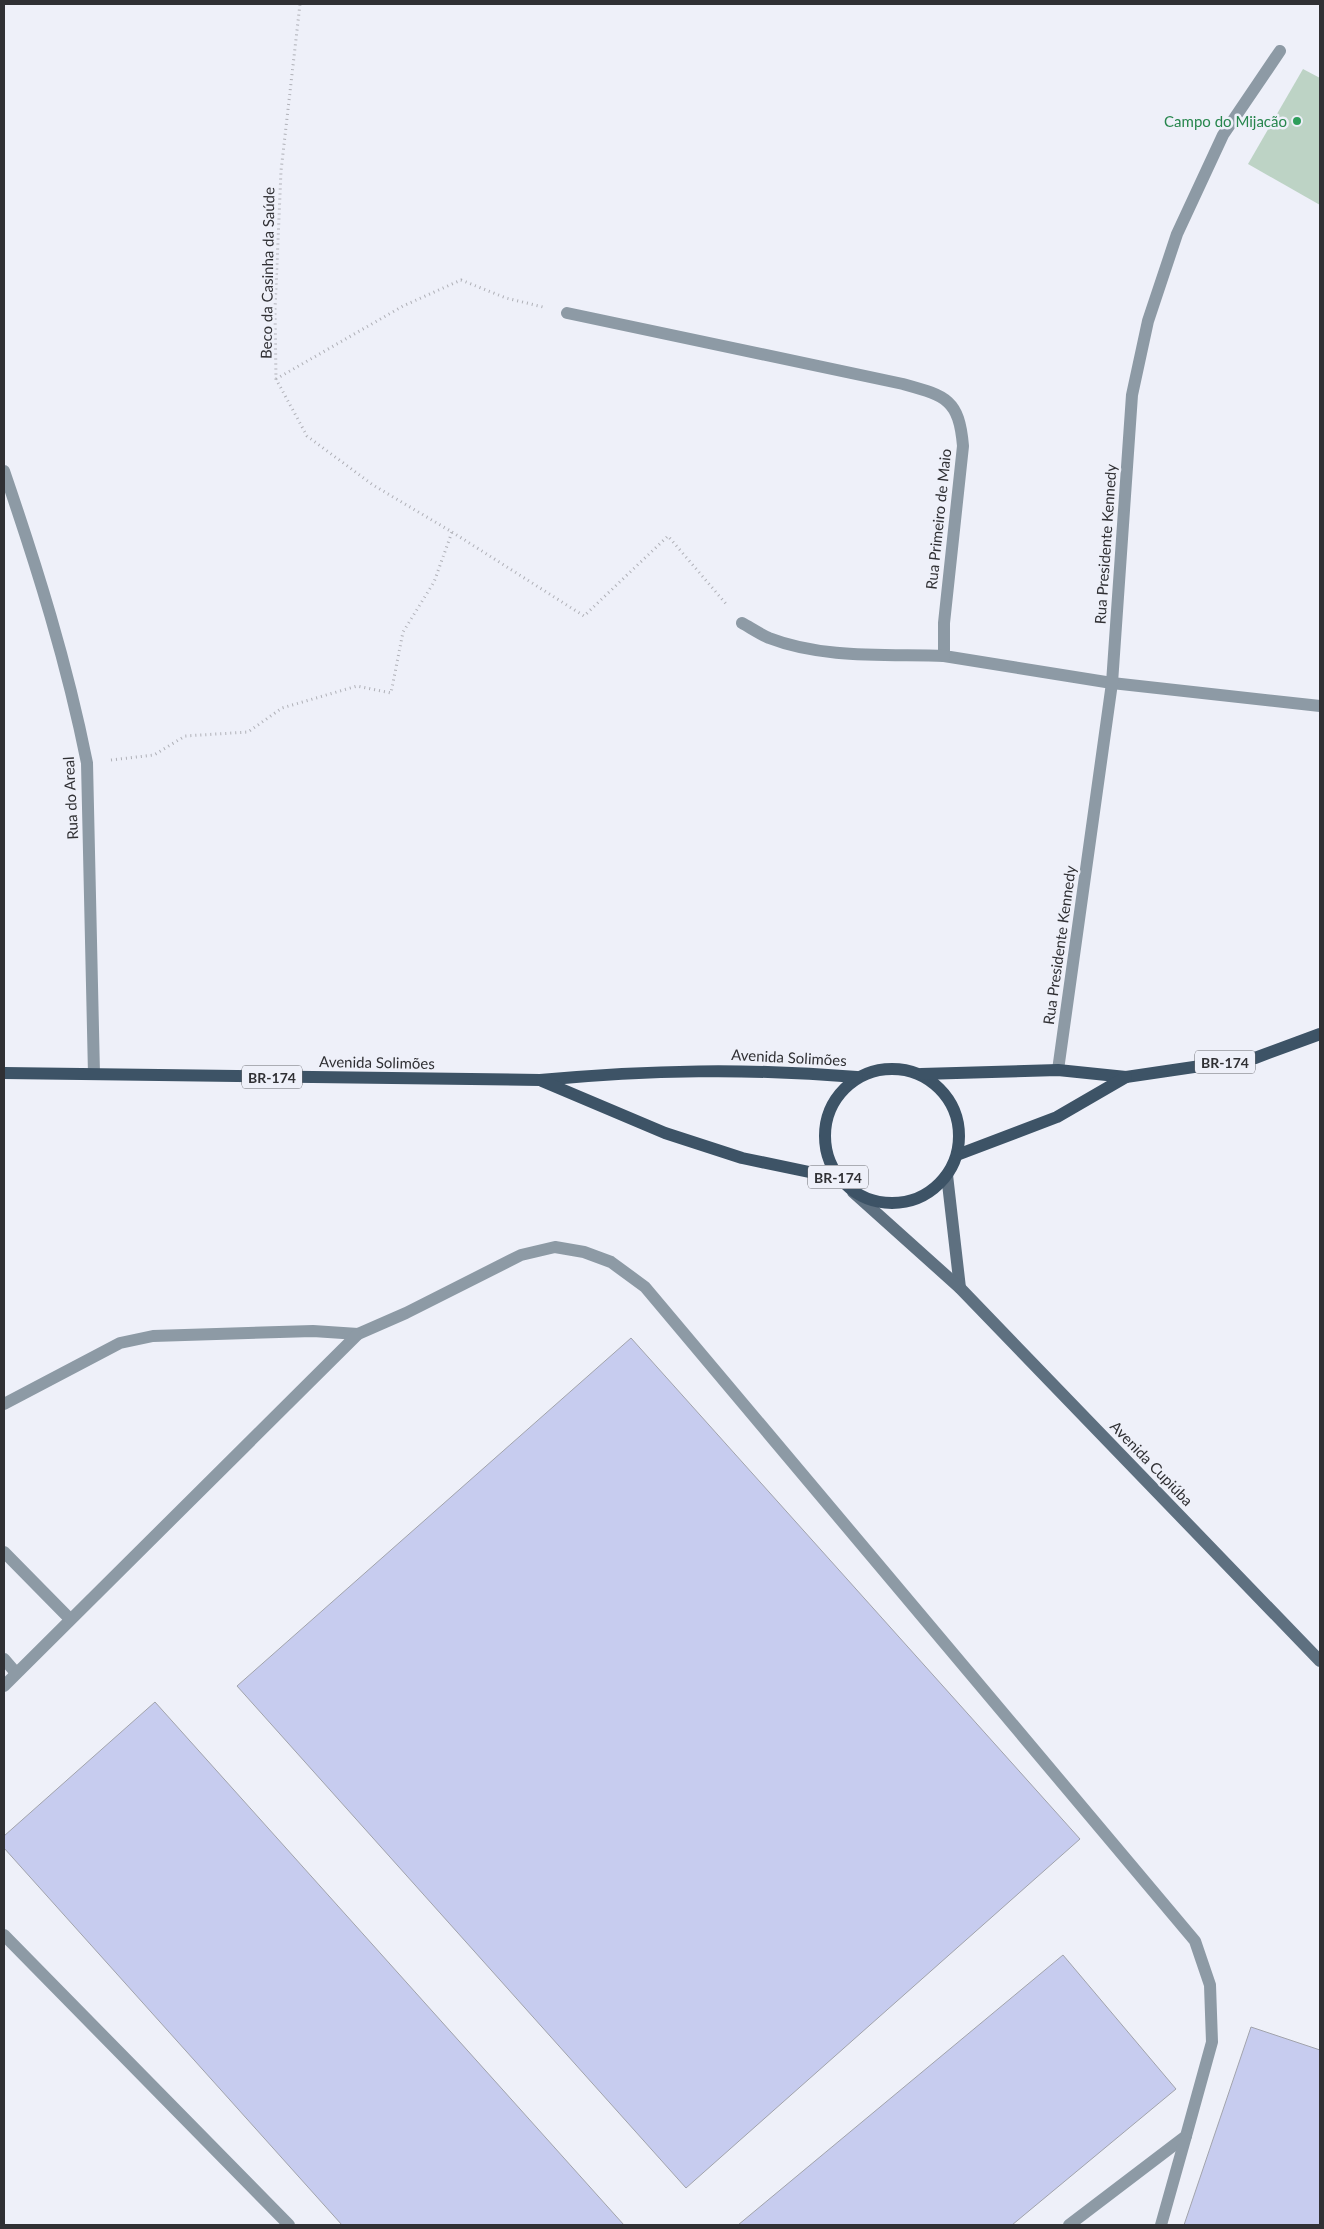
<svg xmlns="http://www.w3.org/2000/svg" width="1324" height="2229" font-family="Lato,sans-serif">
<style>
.green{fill:#bdd3c5}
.building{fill:#c7ccef;stroke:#a1a3ab}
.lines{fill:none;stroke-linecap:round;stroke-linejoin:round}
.path{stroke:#afb0b7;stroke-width:3;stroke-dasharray:1 4;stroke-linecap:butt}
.lane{stroke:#8d9aa5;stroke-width:12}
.street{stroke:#8d9aa5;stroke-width:12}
.secondary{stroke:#5e7080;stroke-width:12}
.primary{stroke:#3d5366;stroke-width:12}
.leisure-dot{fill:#2e9e5b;stroke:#eef0f9;stroke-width:2}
.labels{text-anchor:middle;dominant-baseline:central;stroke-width:5;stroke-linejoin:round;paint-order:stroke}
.shield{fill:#eef0f9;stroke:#696a6f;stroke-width:1}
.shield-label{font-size:14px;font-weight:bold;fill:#303034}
.leisure-label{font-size:15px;fill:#27864d;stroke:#eef0f9;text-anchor:end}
.street-label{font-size:15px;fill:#303034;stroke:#eef0f9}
</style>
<rect width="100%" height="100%" fill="#eef0f9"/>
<polygon class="green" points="1303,69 1320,78 1320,205 1248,164"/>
<g class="building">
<polygon points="631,1338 1080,1839 686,2188 237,1686"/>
<polygon points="155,1702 624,2225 342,2225 4,1848 4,1836"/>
<polygon points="1063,1955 1176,2089 1012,2225 738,2225"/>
<polygon points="1251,2027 1320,2050 1320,2225 1184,2225"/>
</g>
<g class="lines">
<g class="path">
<polyline points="276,379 403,306 461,280 506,298 543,307"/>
<polyline points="452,532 584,616 668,536 727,605"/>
<polyline points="111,760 154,755 185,736 248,732 282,708 357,686 391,693 403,632 434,582 452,532 373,485 307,436 276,379 275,310 281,171 300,4"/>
</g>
<g class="lane">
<polyline points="4,1404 120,1343 153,1336 313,1331 358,1334 406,1313 521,1255 555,1247 584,1252 611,1262 645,1287 1195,1941 1210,1985 1212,2042 1186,2136 1069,2225"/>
<polyline points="4,1552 70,1619"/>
<polyline points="4,1659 16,1673"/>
<polyline points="4,1686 358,1334"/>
<polyline points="4,1935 289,2225"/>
<polyline points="1161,2225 1186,2136"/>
</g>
<g class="street">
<path d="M567,313L903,384C946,396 959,399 963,446L944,623V656L1112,683L1320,706"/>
<path d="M4,471C37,567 67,663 87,763L94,1074"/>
<path d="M742,623C751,628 760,634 769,638C823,659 887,654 944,656"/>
<polyline points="1058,1070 1112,683 1132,395 1148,321 1177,234 1223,135 1280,51"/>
</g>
<g class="secondary">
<polyline points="947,1175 960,1288"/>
<polyline points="853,1192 960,1288 1320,1661"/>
</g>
<g class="primary">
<circle cx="892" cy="1136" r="67"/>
<path d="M4,1073L540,1080C649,1070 748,1068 857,1077"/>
<polyline points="921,1074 1058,1070 1126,1077 1255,1058 1320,1034"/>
<polyline points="542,1081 665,1133 742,1158 838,1178"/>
<polyline points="957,1155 1057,1117 1126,1077"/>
</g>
</g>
<circle class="leisure-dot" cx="1297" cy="121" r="5"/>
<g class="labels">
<g class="shield">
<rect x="1195" y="1050.5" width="60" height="23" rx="4"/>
<rect x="242" y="1065.5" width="60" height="23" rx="4"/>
<rect x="808" y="1165.5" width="60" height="23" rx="4"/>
</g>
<g class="shield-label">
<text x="1225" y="1062">BR-174</text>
<text x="272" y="1077">BR-174</text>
<text x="838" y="1177">BR-174</text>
</g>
<g class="leisure-label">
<text x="1287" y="121">Campo do Mijacão</text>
</g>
<g class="street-label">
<text transform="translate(267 273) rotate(-89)">Beco da Casinha da Saúde</text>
<text transform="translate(938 519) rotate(-84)">Rua Primeiro de Maio</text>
<text transform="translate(1105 544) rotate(-86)">Rua Presidente Kennedy</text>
<text transform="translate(70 798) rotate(-93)">Rua do Areal</text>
<text transform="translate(1059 945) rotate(-82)">Rua Presidente Kennedy</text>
<text transform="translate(789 1057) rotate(3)">Avenida Solimões</text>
<text transform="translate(377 1062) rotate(1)">Avenida Solimões</text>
<text transform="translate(1152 1463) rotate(46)">Avenida Cupiúba</text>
</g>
</g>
<rect width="1324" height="2229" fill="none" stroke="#303034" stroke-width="10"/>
</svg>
